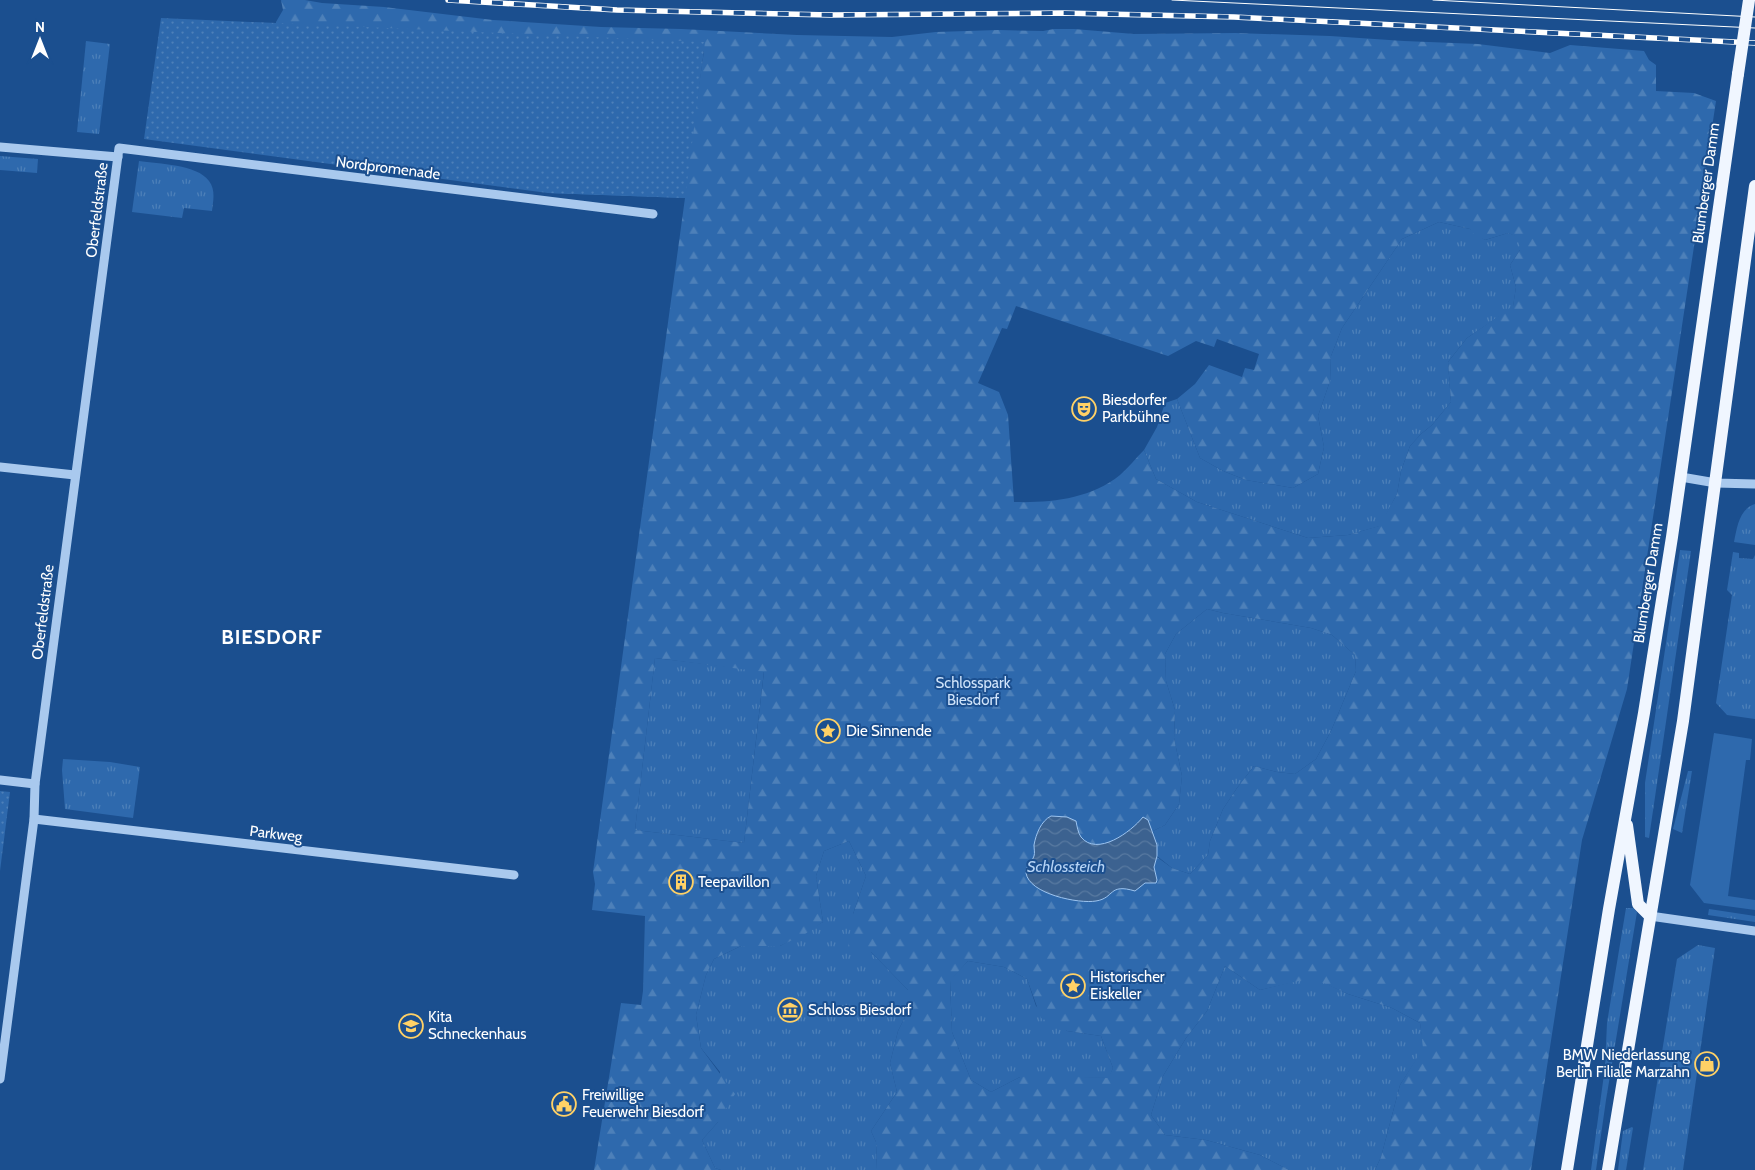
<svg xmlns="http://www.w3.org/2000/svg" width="1755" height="1170" font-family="Cabin,sans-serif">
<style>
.grass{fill:url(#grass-tufts)}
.forest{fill:url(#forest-firs);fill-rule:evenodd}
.park{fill:url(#park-dots)}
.garden{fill:#2e69ad}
.water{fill:url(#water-waves);stroke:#9cc4f0}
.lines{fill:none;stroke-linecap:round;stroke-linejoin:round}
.minor{stroke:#a9c9ee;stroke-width:9}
.major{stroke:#f0f6ff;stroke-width:12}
.tram{stroke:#fff;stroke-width:1}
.rail-casing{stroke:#fff;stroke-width:5.5}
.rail{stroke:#1b4f8f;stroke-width:4;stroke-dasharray:11;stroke-linecap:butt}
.major-bridge{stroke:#f0f6ff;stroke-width:12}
.labels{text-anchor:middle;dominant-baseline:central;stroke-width:4;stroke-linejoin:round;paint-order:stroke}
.street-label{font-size:15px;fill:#fff;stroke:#1b4f8f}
.poi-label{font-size:15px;fill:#fff;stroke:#1b4f8f;text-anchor:start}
.park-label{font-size:15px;fill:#cfe3fa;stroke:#1b4f8f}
.water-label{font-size:16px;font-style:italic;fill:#b5d3f5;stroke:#1b4f8f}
.district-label{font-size:20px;font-weight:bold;letter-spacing:1px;fill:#fff;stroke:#1b4f8f}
</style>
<defs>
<pattern id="grass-tufts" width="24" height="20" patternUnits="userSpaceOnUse" patternTransform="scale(1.25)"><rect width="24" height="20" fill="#2e69ad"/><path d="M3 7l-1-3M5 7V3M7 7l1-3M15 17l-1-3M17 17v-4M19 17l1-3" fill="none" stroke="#4d80b9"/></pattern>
<pattern id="forest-firs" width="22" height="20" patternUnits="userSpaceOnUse" patternTransform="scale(1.25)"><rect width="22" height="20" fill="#2e69ad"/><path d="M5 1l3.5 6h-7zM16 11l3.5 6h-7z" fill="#4d80b9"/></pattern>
<pattern id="park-dots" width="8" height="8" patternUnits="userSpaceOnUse" patternTransform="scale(1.25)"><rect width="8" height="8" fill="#2e69ad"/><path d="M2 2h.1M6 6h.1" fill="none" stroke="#4d80b9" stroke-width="1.8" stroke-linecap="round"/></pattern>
<pattern id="water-waves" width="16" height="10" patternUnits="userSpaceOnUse" patternTransform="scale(1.25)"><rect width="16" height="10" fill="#3c6290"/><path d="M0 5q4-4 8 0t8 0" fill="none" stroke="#597aa1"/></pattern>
</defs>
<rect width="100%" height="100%" fill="#1b4f8f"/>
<g class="grass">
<polygon points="86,41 110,44 99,134 77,132"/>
<polygon points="0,156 38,159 37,173 0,170"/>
<path d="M139,161C158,164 197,164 209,181C216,190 213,202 212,211L184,208L182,218L132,212Z"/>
<polygon points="1439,222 1470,229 1485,240 1508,233 1520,237 1520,250 1510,265 1516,287 1513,307 1467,338 1448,362 1451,402 1432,425 1421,434 1410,446 1401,471 1397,494 1380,526 1348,535 1308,538 1197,502 1156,479 1144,450 1157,427 1165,403 1177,399 1200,458 1223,471 1246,480 1293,488 1318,474 1324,447 1318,416 1330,381 1331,356 1342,328 1402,239"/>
<path d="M1755,504V545L1734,542C1737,528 1739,509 1755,504Z"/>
<polygon points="1680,550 1691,551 1649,838 1645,837 1645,783"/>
<polygon points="1733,552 1739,553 1739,558 1753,559 1755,555 1755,719 1727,715 1716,703 1732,595 1727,590"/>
<polygon points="1207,609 1223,613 1311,628 1332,635 1355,655 1356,671 1331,731 1316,759 1295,774 1277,772 1254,766 1237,788 1223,809 1210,841 1208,855 1190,874 1172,868 1157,856 1157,845 1153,831 1165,825 1179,804 1182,776 1174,738 1175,710 1166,681 1165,654 1176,634"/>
<polygon points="655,658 764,671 744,843 635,830"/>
<polygon points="63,759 110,762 140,767 133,818 65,809 62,770"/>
<polygon points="1688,771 1692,771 1682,833 1673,829"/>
<polygon points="849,841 866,876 853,914 871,952 908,990 908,1011 898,1031 890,1063 897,1092 871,1131 876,1142 877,1170 721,1170 715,1168 702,1140 718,1122 720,1072 701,1048 696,1015 706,975 714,959 741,946 780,946 823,922 816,876 824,851"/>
<polygon points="1626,908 1633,908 1637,912 1606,1100 1596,1170 1591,1170 1605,1067 1607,1023"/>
<polygon points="1709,909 1755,916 1755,922 1708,915"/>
<polygon points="1698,945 1715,948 1683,1170 1643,1170 1677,959"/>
<polygon points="968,961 1004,967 1027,979 1036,1006 1067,1031 1101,1036 1113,1068 1109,1078 1020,1077 991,1092 971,1080 952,1032 950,980"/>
<polygon points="1225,966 1260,990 1312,977 1348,994 1392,1008 1420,1023 1424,1048 1400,1085 1381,1157 1375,1170 1289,1170 1260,1155 1206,1140 1165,1135 1151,1115 1163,1076 1186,1038 1207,1011"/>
<polygon points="1632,1127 1633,1128 1626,1170 1618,1170 1623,1131"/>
</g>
<path class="forest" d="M281,0H305L322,3L384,7L493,20L601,27L681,29L797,35L892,37L936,32L998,30L1043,31L1054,29H1074L1134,34L1235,33L1330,36L1404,41L1478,44L1550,53L1570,45L1644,51L1649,60L1656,65V91L1694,93L1716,101L1627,689L1582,840L1531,1170H1375L1381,1157L1400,1085L1423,1048L1420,1023L1392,1008L1348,994L1312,978L1260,990L1225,966L1207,1011L1186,1038L1163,1076L1151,1115L1165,1135L1206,1140L1260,1155L1289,1170H877L876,1142L871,1131L897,1092L890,1063L898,1031L908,1011V990L871,952L848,947L853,914L866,876L849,841L824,851L816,876L823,922L805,934L780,946H741L714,959L706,975L696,1015L701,1048L735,1094L718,1122L702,1140L715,1168L721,1170H594L621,1003L641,1005L643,991L645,916L592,910L595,884L593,872L685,198L548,193L543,190L697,99L704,51L276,29V22L283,10ZM1439,222L1470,229L1472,233L1485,240L1508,233L1520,238V250L1510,265L1516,287L1513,306L1467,338L1448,362L1451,402L1432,425L1421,434L1410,446L1401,471L1397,494L1379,526L1348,535L1308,538L1197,502L1156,479L1144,450C1136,458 1128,468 1120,475C1090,499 1051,503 1014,502L1008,415L999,392L978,383L1002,328L1007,329L1016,306L1168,356L1196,341L1214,347L1217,339L1259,354L1254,370L1245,368L1242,377L1209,365L1195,384L1177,399L1200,458L1223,471L1246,480L1293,488L1318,474L1324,447L1318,416L1330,381L1331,356L1342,328L1402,239ZM1207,609L1223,613L1311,628L1332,635L1355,655L1356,671L1331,731L1316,759L1295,774L1277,772L1254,766L1237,788L1223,809L1210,841L1208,855L1190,874L1172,868L1157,857V845L1153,831L1165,825L1179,804L1182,776L1174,738L1175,710L1166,681L1165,654L1176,634ZM655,658L764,672L744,843L635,830ZM968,961L1004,967L1027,979L1041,1018L1067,1031L1101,1036L1113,1068L1108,1078L1082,1077L1051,1074L1020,1077L991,1092L971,1080L952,1032L950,981Z"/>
<g class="park">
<polygon points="161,18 705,42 685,198 548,193 144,139"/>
<polygon points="0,791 10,792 0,871"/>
</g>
<polygon class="garden" points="1714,733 1752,739 1750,760 1746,760 1728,896 1755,900 1755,910 1704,903 1690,885"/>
<path class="water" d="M1051,816L1067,817L1076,821C1077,826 1078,833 1081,837C1097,857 1131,832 1143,817L1148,820L1157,845V856L1154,867L1157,880L1156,883H1145L1135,891C1108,883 1115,898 1096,901C1079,904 1029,894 1026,873C1025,867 1032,862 1034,856C1035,853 1034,849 1034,845C1036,834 1041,821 1051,816Z"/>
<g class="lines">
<g class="minor">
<polyline points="0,147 118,157"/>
<polyline points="0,467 75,475"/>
<polyline points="1681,477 1716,483 1755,484"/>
<polyline points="0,780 35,784"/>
<polyline points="34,819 514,875"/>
<polyline points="1650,916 1755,931"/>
<polyline points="0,1079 34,819 35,784 119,148 653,214"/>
</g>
<g class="major">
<polyline points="1627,825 1638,904 1650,916"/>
<polyline points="1567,1170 1609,909 1644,713 1672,537 1738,74"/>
<polyline points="1608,1170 1683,721 1755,186"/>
</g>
<g class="tram">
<polyline points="1172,0 1755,28"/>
<polyline points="1433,0 1755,17"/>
</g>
<g class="rail-casing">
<polyline id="rail" points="448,0 617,10 831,15 1062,13 1234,17 1755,43"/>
</g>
<use href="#rail" class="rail"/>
<polyline class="major-bridge" points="1738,74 1749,0"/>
</g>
<defs>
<g id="theatre-ring" transform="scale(1.25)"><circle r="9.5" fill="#1b4f8f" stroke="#ffd166" stroke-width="1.5"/><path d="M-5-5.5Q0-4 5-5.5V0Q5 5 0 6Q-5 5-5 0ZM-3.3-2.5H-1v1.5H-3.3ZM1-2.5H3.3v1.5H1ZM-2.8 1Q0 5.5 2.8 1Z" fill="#ffd166"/></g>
<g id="sight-ring" transform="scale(1.25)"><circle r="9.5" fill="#1b4f8f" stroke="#ffd166" stroke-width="1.5"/><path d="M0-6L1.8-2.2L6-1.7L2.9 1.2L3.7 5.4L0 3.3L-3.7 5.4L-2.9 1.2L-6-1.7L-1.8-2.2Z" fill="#ffd166"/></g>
<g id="building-ring" transform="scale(1.25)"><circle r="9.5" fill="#1b4f8f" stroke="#ffd166" stroke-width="1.5"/><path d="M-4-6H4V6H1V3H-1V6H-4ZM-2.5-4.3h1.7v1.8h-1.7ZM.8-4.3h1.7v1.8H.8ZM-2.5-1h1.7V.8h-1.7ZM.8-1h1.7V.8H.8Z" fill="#ffd166"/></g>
<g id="museum-ring" transform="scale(1.25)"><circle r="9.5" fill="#1b4f8f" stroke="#ffd166" stroke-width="1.5"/><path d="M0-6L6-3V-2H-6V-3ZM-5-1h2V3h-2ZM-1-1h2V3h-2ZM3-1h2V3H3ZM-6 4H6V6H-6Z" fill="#ffd166"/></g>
<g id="school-ring" transform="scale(1.25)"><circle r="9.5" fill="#1b4f8f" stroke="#ffd166" stroke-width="1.5"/><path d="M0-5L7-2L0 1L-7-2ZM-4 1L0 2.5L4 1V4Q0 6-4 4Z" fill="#ffd166"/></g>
<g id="shop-ring" transform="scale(1.25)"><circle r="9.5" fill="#1b4f8f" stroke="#ffd166" stroke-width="1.5"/><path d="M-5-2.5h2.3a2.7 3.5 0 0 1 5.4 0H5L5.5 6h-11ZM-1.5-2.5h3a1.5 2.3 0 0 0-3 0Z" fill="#ffd166"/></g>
<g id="civic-ring" transform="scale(1.25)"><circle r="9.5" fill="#1b4f8f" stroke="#ffd166" stroke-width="1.5"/><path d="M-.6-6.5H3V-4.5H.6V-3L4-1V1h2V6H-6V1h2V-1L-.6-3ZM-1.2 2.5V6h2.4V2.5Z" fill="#ffd166"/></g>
</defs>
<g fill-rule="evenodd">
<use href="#theatre-ring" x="1084" y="409"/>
<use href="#sight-ring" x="828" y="731"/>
<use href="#building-ring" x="681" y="882"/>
<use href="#sight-ring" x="1073" y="986"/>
<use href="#museum-ring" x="790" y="1010"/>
<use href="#school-ring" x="411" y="1026"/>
<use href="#shop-ring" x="1707" y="1064"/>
<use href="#civic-ring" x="564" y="1104"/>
</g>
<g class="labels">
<g class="street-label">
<text transform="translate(388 168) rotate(7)">Nordpromenade</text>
<text transform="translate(1706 183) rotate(-82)">Blumberger Damm</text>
<text transform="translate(97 210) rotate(-83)">Oberfeldstraße</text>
<text transform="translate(1648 583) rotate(-81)">Blumberger Damm</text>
<text transform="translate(43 612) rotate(-83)">Oberfeldstraße</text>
<text transform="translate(276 834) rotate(7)">Parkweg</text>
</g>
<g class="poi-label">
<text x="1102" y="400">Biesdorfer<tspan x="1102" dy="17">Parkbühne</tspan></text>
<text x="846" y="731">Die Sinnende</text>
<text x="698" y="882">Teepavillon</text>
<text x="1090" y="977">Historischer<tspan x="1090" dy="17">Eiskeller</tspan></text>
<text x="808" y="1010">Schloss Biesdorf</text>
<text x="428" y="1017">Kita<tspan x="428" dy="17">Schneckenhaus</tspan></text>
<text x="1690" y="1055" text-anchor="end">BMW Niederlassung<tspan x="1690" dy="17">Berlin Filiale Marzahn</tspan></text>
<text x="582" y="1095">Freiwillige<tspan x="582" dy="17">Feuerwehr Biesdorf</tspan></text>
</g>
<g class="park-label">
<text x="973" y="683">Schlosspark<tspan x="973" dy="17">Biesdorf</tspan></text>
</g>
<g class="water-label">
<text x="1066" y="866">Schlossteich</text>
</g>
<g class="district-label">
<text x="272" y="637">BIESDORF</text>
</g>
</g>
<g transform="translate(40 40)" stroke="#1b4f8f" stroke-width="4" paint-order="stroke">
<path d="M0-4L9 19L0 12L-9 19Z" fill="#ffffff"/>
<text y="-8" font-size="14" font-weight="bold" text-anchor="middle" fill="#ffffff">N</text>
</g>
</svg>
